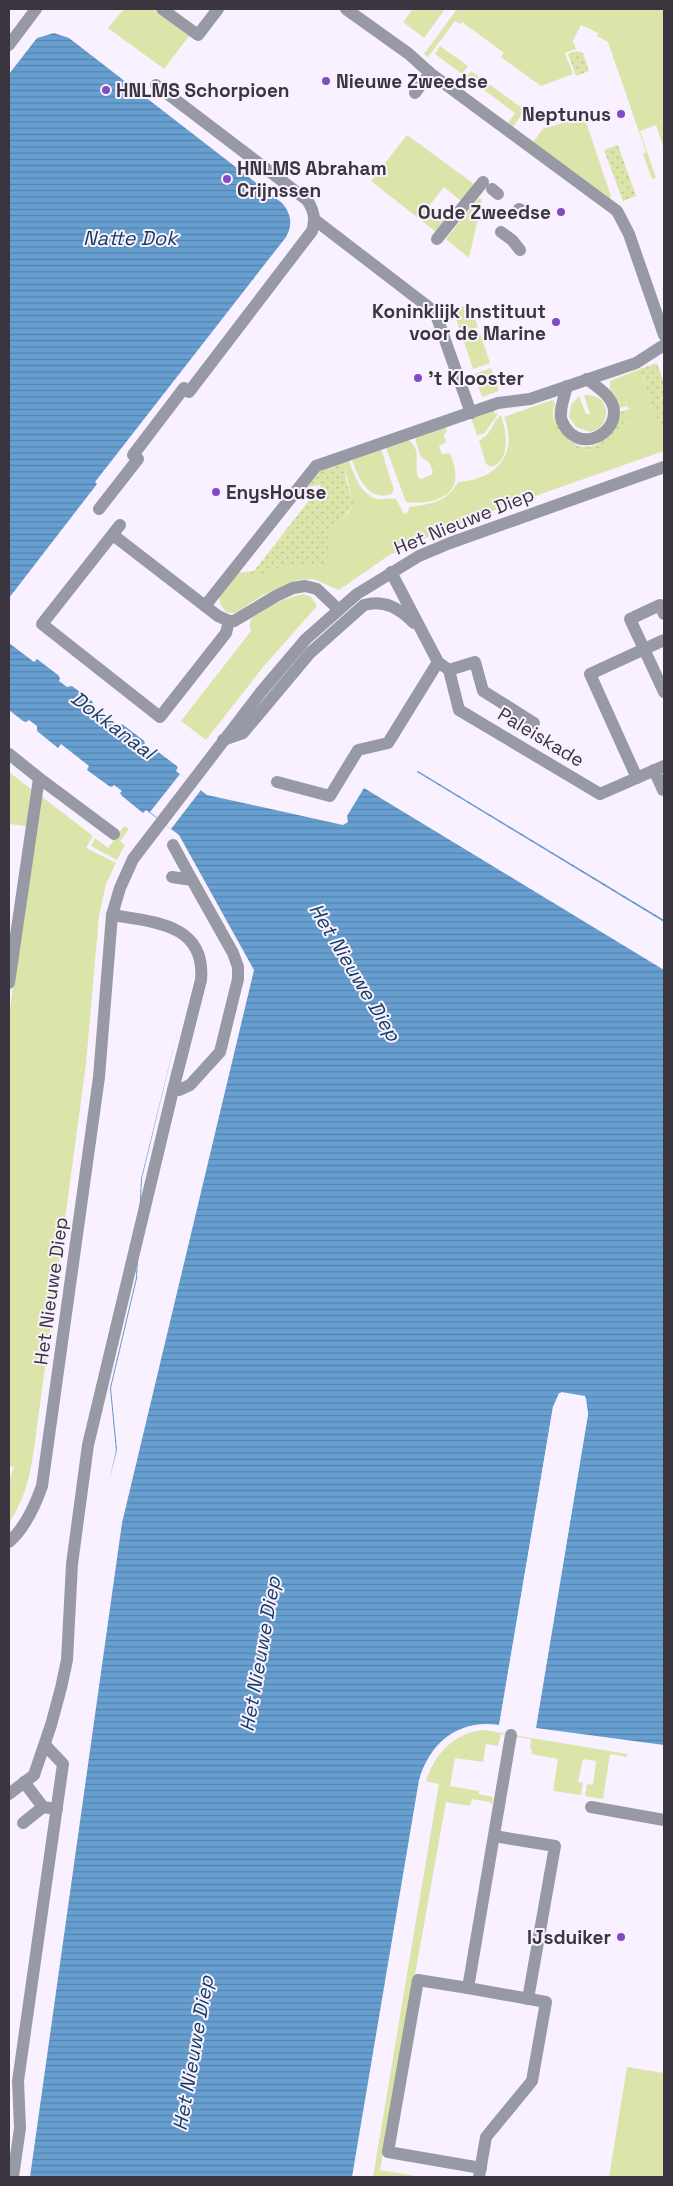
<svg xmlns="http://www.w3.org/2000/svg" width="673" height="2186" font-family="'Space Grotesk',sans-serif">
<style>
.grass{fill:#dce5a9}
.park{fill:url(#park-dots)}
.water{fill:url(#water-rules)}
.pier{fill:#f9f1ff}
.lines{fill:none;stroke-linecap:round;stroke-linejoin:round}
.minor{stroke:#979aa4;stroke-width:12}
.poi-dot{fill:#824bc3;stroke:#f9f1ff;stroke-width:2}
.labels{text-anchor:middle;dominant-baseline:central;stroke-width:4;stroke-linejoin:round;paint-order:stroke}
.poi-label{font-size:19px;font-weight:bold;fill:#3a353e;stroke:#f9f1ff;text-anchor:start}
.street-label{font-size:19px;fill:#3a353e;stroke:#f9f1ff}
.water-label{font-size:20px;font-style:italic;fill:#133d5f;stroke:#f9f1ff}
</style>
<defs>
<pattern id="park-dots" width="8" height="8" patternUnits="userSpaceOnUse" patternTransform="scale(1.25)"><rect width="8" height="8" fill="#dce5a9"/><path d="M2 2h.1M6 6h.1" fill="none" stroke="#bec592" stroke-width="1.8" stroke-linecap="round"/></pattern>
<pattern id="water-rules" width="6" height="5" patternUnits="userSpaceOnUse" patternTransform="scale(1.25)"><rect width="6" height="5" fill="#679fd1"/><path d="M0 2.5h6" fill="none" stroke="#5682ab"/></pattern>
</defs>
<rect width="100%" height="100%" fill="#f9f1ff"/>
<g class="grass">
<polygon points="124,9 152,9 189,36 164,69 108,28"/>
<polygon points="413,9 445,9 424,38 403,22"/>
<polygon points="457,9 664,9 664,149 656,125 640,131 656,178 652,179 643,154 646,152 608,42 597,36 598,33 581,25 573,41 576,49 565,53 573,74 541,86 501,57 504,53 462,22 460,24 455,21 428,57 424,54"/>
<polygon points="440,46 468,66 462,74 435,54"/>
<polygon points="471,71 525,110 513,127 508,123 515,113 472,81 465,91 459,87"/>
<polygon points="584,116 611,196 610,198 533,142 543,129"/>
<polygon points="407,135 474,184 461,201 444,187 429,206 446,220 436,232 371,181"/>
<polygon points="479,198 482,200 469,258 446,239"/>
<polygon points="470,304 478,327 461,334 453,310"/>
<polygon points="480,333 490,363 473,369 463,339"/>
<polygon points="491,368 499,391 482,397 474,374"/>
<path d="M640,369L653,411L664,429V451L495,510L428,537L388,556L339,590L313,579L298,580L263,595L237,612L232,613L226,612L220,604V597L238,573L246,572L245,575L251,579C263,574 275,566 288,564C302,562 313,564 327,561L330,528C335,521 343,520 348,513C357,499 345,478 344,462L349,461C354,474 360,494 377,499C384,500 390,497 396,499L404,514L408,512L409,507C431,504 446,503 458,482C496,480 519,454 504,417L552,400L554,401C554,405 553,408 553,412C553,430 563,447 581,450C587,451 595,451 600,448C615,441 623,422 632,409L627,403L618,402L610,389V381Z"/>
<path d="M584,395C612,393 613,427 590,432L576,427L569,417L571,405L579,396L586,414H590Z"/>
<polygon points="494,410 495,414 498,414 484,434 477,435 471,418"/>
<path d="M501,415C506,431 512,460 491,467L486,464L479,441L488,434L496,420Z"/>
<path d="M446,427L447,432L444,434L446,442L439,446L442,454L450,453C453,461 457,472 455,481C451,501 422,505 406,502L386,448L409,440C422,451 414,464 418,477L421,479L431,475L433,472L429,462L421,457L416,442V437Z"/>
<path d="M381,449L394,490L391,494C368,502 358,477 352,460Z"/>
<path d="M304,594L311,597L317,606L264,666L206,740L181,721L251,631C250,627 249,624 251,620C256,609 292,596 304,594Z"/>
<polygon points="9,772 31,789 26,826 9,824"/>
<path d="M41,796L93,836L86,848L116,863L106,884L99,916L86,1064L34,1449C30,1476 25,1499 9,1523V1481L14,1467L9,1466V1016L24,904Z"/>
<polygon points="124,826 129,829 120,841 125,845 117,860 91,846 95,838 108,848"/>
<path d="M484,1730L627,1754V1757L610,1754L603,1799L585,1796L587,1784L593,1785L596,1761L583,1759L578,1782L583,1783L581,1795L553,1791L558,1759L531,1754L532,1750L530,1749L531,1739L501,1734L498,1746L486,1744L483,1762L455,1758L450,1786L479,1791V1794L493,1797L492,1805L490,1802L472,1799L470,1806L446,1802L380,2170L422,2177H373L439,1784L426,1781C435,1753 454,1733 484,1730Z"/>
<polygon points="627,2067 664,2073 664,2177 609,2177"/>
</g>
<g class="park">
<polygon points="577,51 583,53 589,71 576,76 568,54"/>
<polygon points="618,145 636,196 623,201 604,150"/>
<polygon points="657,363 664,383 664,429 653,411 640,369"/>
<path d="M554,401C558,411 560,430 567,438C587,460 619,437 620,412L629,409L628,406L619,408L618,402L629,404L632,409C626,418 623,431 615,439C601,454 568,456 558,435C552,423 555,413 554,401Z"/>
<polygon points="344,462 346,479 353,503 345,516 330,528 330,545 326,564 321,567 303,564 289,564 251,579 245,575 246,572 254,571 321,485 305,487 319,471"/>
</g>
<g class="water">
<path d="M54,33L69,38L282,203C291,213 293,225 286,237L95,482L97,484L9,598V74L37,38Z"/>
<path d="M9,643L34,662L37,659L58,675L60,678L59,681L67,687L72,686L93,702L91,706L119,727L122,724L143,740L145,743L143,746L152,752L153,750L157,751L178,767L176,771L207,795L343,825L348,822L347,816L364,788L664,970V1745L536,1728L588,1414L586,1398L559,1393L553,1407L499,1725C459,1719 430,1742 419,1780L352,2177H30L122,1523L254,970L179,835L146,810L143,813L122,796L120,793L122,791L114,785L112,787L109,786L87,770L89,766L61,744L58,748L37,731V726L29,720L26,722L23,721L9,710Z"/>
<polygon points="418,771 664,920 664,922 417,772"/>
<polygon points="179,1025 142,1178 137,1278 111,1388 117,1450 109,1481 116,1451 110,1388 136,1278 141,1179"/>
</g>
<g class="pier">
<polygon points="180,774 201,790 171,829 150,812"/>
<polygon points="561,1392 585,1396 588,1414 535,1731 533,1728 586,1414 584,1399 562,1395 555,1408 502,1725 499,1727 553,1407"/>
</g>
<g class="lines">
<g class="minor">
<polyline points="162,9 198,35 218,9"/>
<polyline points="346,9 409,54 430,73 617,211 629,234 664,335"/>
<polyline points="9,45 36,9"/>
<polyline points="415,93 430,73"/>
<polyline points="492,189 498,194"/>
<polyline points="519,209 524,211"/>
<polyline points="315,220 435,312 471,413"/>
<polyline points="501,232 512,240 520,250"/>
<polyline points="437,239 483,182"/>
<path d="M567,386C565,395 561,404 561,413C560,419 564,426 568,431C590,455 629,422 608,397C603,390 594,385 587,379"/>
<path d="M99,509L138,459L133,455L184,388L189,392L312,231C316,219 314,210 307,200L156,85"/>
<polyline points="120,525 42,624 160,717 226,633 229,621"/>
<polyline points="113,535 218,616 229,621 234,621 276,596 293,588 305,586 317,589 338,609"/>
<polyline points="391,572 438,662 449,670 459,710 600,794 664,766"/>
<polyline points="205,606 316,466 498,403 530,399 636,363 664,345"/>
<polyline points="449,670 475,662 483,691 534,723"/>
<polyline points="664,692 630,619 660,605 664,614"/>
<path d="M223,740L243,733L310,653L364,605C385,599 400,609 414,623"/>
<polyline points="9,754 39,778 9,983"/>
<polyline points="654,770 663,790 664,789"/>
<polyline points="39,778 114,834"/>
<polyline points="637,778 590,674 664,640"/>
<polyline points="277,782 330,796 358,750 388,743 438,662"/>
<polyline points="173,845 192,880"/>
<polyline points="172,877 192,880 233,953 238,967 238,979 220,1052 190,1085 179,1090 173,1090"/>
<path d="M9,1542C25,1528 35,1506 42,1486L99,1077L112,915L120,888L133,859L261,692L306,639L357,594L419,556L450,543L664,467"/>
<polyline points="24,1782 43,1807 57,1809"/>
<path d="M9,1794L34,1775L51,1725L61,1688L67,1660L72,1564L88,1445L173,1090L201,980C206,924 154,922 112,915"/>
<polyline points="591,1807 664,1820"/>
<polyline points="23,1823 43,1807"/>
<polyline points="494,1836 555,1846 528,1999"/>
<polyline points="468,1988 418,1980 388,2152 481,2168"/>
<polyline points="13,2177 20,2128 18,2081 63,1764 45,1745"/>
<polyline points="479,2177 486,2137 532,2081 546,2002 468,1988 511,1735"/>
</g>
</g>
<g class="poi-dot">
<circle cx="326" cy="81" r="5"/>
<circle cx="106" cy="90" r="5"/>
<circle cx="621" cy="114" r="5"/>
<circle cx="227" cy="179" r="5"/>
<circle cx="561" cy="212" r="5"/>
<circle cx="556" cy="322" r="5"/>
<circle cx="418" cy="378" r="5"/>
<circle cx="216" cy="492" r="5"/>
<circle cx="621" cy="1937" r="5"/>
</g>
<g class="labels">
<g class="poi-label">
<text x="336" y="81">Nieuwe Zweedse</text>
<text x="116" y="90">HNLMS Schorpioen</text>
<text x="611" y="114" text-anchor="end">Neptunus</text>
<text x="237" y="168">HNLMS Abraham<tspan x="237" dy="22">Crijnssen</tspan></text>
<text x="551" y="212" text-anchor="end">Oude Zweedse</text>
<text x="546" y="311" text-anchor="end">Koninklijk Instituut<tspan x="546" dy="22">voor de Marine</tspan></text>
<text x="428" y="378">'t Klooster</text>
<text x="226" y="492">EnysHouse</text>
<text x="611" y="1937" text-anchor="end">IJsduiker</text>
</g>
<g class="street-label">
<text transform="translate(464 521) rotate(-22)">Het Nieuwe Diep</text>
<text transform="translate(541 737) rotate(31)">Paleiskade</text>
<text transform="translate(51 1291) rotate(-82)">Het Nieuwe Diep</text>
</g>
<g class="water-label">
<text x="130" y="238">Natte Dok</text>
<text transform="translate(113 725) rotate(37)">Dokkanaal</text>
<text transform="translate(355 972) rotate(59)">Het Nieuwe Diep</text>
<text transform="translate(260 1654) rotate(-80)">Het Nieuwe Diep</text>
<text transform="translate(193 2053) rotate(-80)">Het Nieuwe Diep</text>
</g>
</g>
<rect width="673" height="2186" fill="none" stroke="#3a353e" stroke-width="20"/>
</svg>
